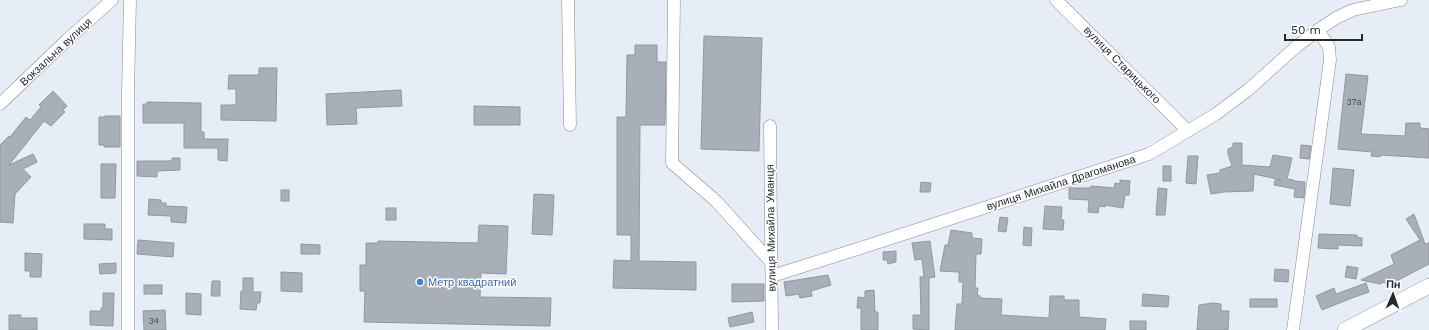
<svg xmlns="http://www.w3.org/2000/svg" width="1429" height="330" font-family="'Work Sans',sans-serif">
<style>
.building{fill:#a9afb8;stroke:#92979f}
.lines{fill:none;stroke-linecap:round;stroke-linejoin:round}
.minor-casing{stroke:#868a93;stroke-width:13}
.major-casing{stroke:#868a93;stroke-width:16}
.minor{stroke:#fff;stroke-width:12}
.major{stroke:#fff;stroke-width:15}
.shop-dot{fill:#3f7fe0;stroke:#fff;stroke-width:1.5}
.labels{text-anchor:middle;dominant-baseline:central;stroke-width:3;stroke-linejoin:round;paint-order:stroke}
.number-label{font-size:9px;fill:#474a4e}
.street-label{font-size:11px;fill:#26282b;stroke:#fff}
.shop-label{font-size:11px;fill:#366cbe;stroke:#fff;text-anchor:start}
</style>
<rect width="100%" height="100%" fill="#e7edf7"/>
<g class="building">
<polygon points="704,36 762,38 759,151 701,149"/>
<polygon points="635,45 657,45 657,62 666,62 665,125 640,125 639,261 696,262 696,290 613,288 614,260 631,261 631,235 617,235 617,117 626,117 627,55 635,55"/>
<polygon points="259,68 277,68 276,121 221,120 221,105 236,105 236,89 228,89 229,75 259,75"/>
<polygon points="1346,74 1368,76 1361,134 1405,136 1406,123 1420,123 1420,128 1429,129 1429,158 1381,155 1380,157 1371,156 1372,152 1338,149"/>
<polygon points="401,90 402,106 356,108 357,124 327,125 326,94"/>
<polygon points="53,91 67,106 63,110 65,112 51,126 44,121 9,165 33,154 37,162 23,169 31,177 15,194 13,223 0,222 0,145 9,136 10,137 26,117 30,120 41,107 39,105"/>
<polygon points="147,102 201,103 201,132 204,132 204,139 228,139 227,161 218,160 218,148 184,148 184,123 143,123 143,104 147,104"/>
<polygon points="474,106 520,107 520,125 474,125"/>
<polygon points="105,116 120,116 120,147 104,147 104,145 99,145 99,117 105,117"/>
<polygon points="1233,143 1242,143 1242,165 1270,167 1273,155 1292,158 1287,179 1294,180 1294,181 1305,182 1304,198 1294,197 1295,189 1274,185 1275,180 1281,180 1254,174 1253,191 1224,192 1211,194 1207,175 1220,173 1220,170 1232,166 1228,154 1228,149 1233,147"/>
<polygon points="1301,145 1311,146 1309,159 1300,158"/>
<polygon points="1188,156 1198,156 1196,184 1186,183"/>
<polygon points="172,158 180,158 180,170 157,171 157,177 137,176 137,161 172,161"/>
<polygon points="101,164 116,164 115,198 101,198"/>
<rect x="1163" y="166" width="8" height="15"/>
<polygon points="1333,168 1354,170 1350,206 1330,204"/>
<polygon points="1120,180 1130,181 1129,195 1125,195 1123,208 1105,205 1105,207 1099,206 1098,213 1088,212 1089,200 1069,199 1069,188 1090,188 1091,186 1114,188 1115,183 1120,184"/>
<polygon points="921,182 931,183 930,192 920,192"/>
<polygon points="1158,188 1167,189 1165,215 1156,215"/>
<rect x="281" y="190" width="8" height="11"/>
<polygon points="534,194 554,195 552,235 532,234"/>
<polygon points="149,199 161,200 161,203 166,203 166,206 187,207 186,223 171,222 171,216 148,215"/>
<polygon points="1045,206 1062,207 1061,220 1064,220 1063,230 1043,229"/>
<rect x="386" y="208" width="10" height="12"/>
<polygon points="1414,214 1425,244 1429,243 1429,264 1387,286 1384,282 1380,284 1361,280 1394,264 1391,255 1420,240 1406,219"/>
<polygon points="1000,217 1008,218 1006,232 998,231"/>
<polygon points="84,224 105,224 105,229 112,229 112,240 84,239"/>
<polygon points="479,225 508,226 506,274 481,273 480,297 551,298 550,326 364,322 365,291 360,291 360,265 366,265 366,243 378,243 378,241 478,243"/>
<polygon points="1024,227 1032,228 1031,246 1023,245"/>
<polygon points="951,230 972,233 972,238 982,239 981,254 976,254 975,288 978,288 977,295 980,296 980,298 1002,299 1001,315 1049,318 1050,296 1064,296 1064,300 1079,300 1079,317 1106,319 1105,330 955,330 957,304 962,304 963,282 959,282 959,272 940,271 945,245 948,245"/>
<polygon points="1319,234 1357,235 1357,237 1362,238 1362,246 1338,245 1338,249 1318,248"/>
<polygon points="138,240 174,243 173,257 137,254"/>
<polygon points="930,241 935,277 929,278 929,330 913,329 913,315 921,315 920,277 924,277 922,259 915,260 912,243"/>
<polygon points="301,244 320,245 320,254 301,254"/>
<polygon points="896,251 896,262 888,264 887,260 883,260 883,252"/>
<polygon points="25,253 42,254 41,277 30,277 30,271 25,271"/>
<polygon points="116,263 116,273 100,274 99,264"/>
<polygon points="1347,266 1358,268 1356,279 1345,277"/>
<polygon points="1275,269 1289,270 1288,282 1274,281"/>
<polygon points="281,272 302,273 302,292 281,291"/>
<polygon points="828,275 831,285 811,291 812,296 800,298 799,294 786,296 784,282"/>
<polygon points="243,278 253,278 253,292 261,292 260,303 257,303 256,310 240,309 241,291 243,291"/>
<polygon points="212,281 220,281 220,296 211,296"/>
<polygon points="1366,283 1369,292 1352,298 1322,310 1316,296 1334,288 1336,294"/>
<polygon points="732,284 764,284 764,301 732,302"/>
<rect x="144" y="285" width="18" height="9"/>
<polygon points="874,290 875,312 878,312 878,330 861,330 861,308 857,308 858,297 865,298 865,291"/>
<polygon points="103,293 114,293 113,326 90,325 90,311 101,311 101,308 103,308"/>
<polygon points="186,293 201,294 201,315 186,314"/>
<polygon points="1143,294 1169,296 1168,307 1142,306"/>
<rect x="1250" y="299" width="27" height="8"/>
<polygon points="1213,303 1221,304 1221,311 1229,311 1228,330 1197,330 1199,305"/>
<polygon points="165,310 166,330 144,330 143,311"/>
<polygon points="752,312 754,322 730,327 728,318"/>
<polygon points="9,315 21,315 21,318 37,318 37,330 9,330"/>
<rect x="1130" y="321" width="16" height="9"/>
</g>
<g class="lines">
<g class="minor-casing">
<g id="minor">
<polyline points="568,0 570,125"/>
<polyline points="674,0 672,163 716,201 772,263"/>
<polyline points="1056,0 1188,131"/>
<polyline points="0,104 68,39 112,0"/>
<polyline points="770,126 772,330"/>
<polyline points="772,276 870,245 1149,154 1216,114 1248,90 1297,46 1318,30 1336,18 1353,10 1401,0"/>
<polyline points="128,330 128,92 130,0"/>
<polyline points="1293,330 1330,60 1329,47 1318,30"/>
</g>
</g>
<g class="major-casing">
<polyline id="major" points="1345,330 1429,286"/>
</g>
<use href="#minor" class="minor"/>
<use href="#major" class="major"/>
</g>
<circle class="shop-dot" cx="420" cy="282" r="4"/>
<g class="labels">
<g class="number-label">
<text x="1354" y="102">37а</text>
<text x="154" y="321">34</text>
</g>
<g class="street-label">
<text transform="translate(56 52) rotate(-43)">Вокзальна вулиця</text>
<text transform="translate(1122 65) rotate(45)">вулиця Старицького</text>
<text transform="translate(1061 183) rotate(-18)">вулиця Михайла Драгоманова</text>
<text transform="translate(771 228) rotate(-91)">вулиця Михайла Уманця</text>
</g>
<g class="shop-label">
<text x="428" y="282">Метр квадратний</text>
</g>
</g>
<g transform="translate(1393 294) rotate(2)" stroke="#ffffff" stroke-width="3" paint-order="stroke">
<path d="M0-3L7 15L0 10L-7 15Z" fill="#26282b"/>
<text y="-6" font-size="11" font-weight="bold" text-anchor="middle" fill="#26282b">Пн</text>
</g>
<path d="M1285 34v6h77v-6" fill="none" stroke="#26282b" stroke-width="2"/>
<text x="1291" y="34" font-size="12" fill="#26282b" stroke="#ffffff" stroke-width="3" paint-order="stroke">50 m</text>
</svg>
